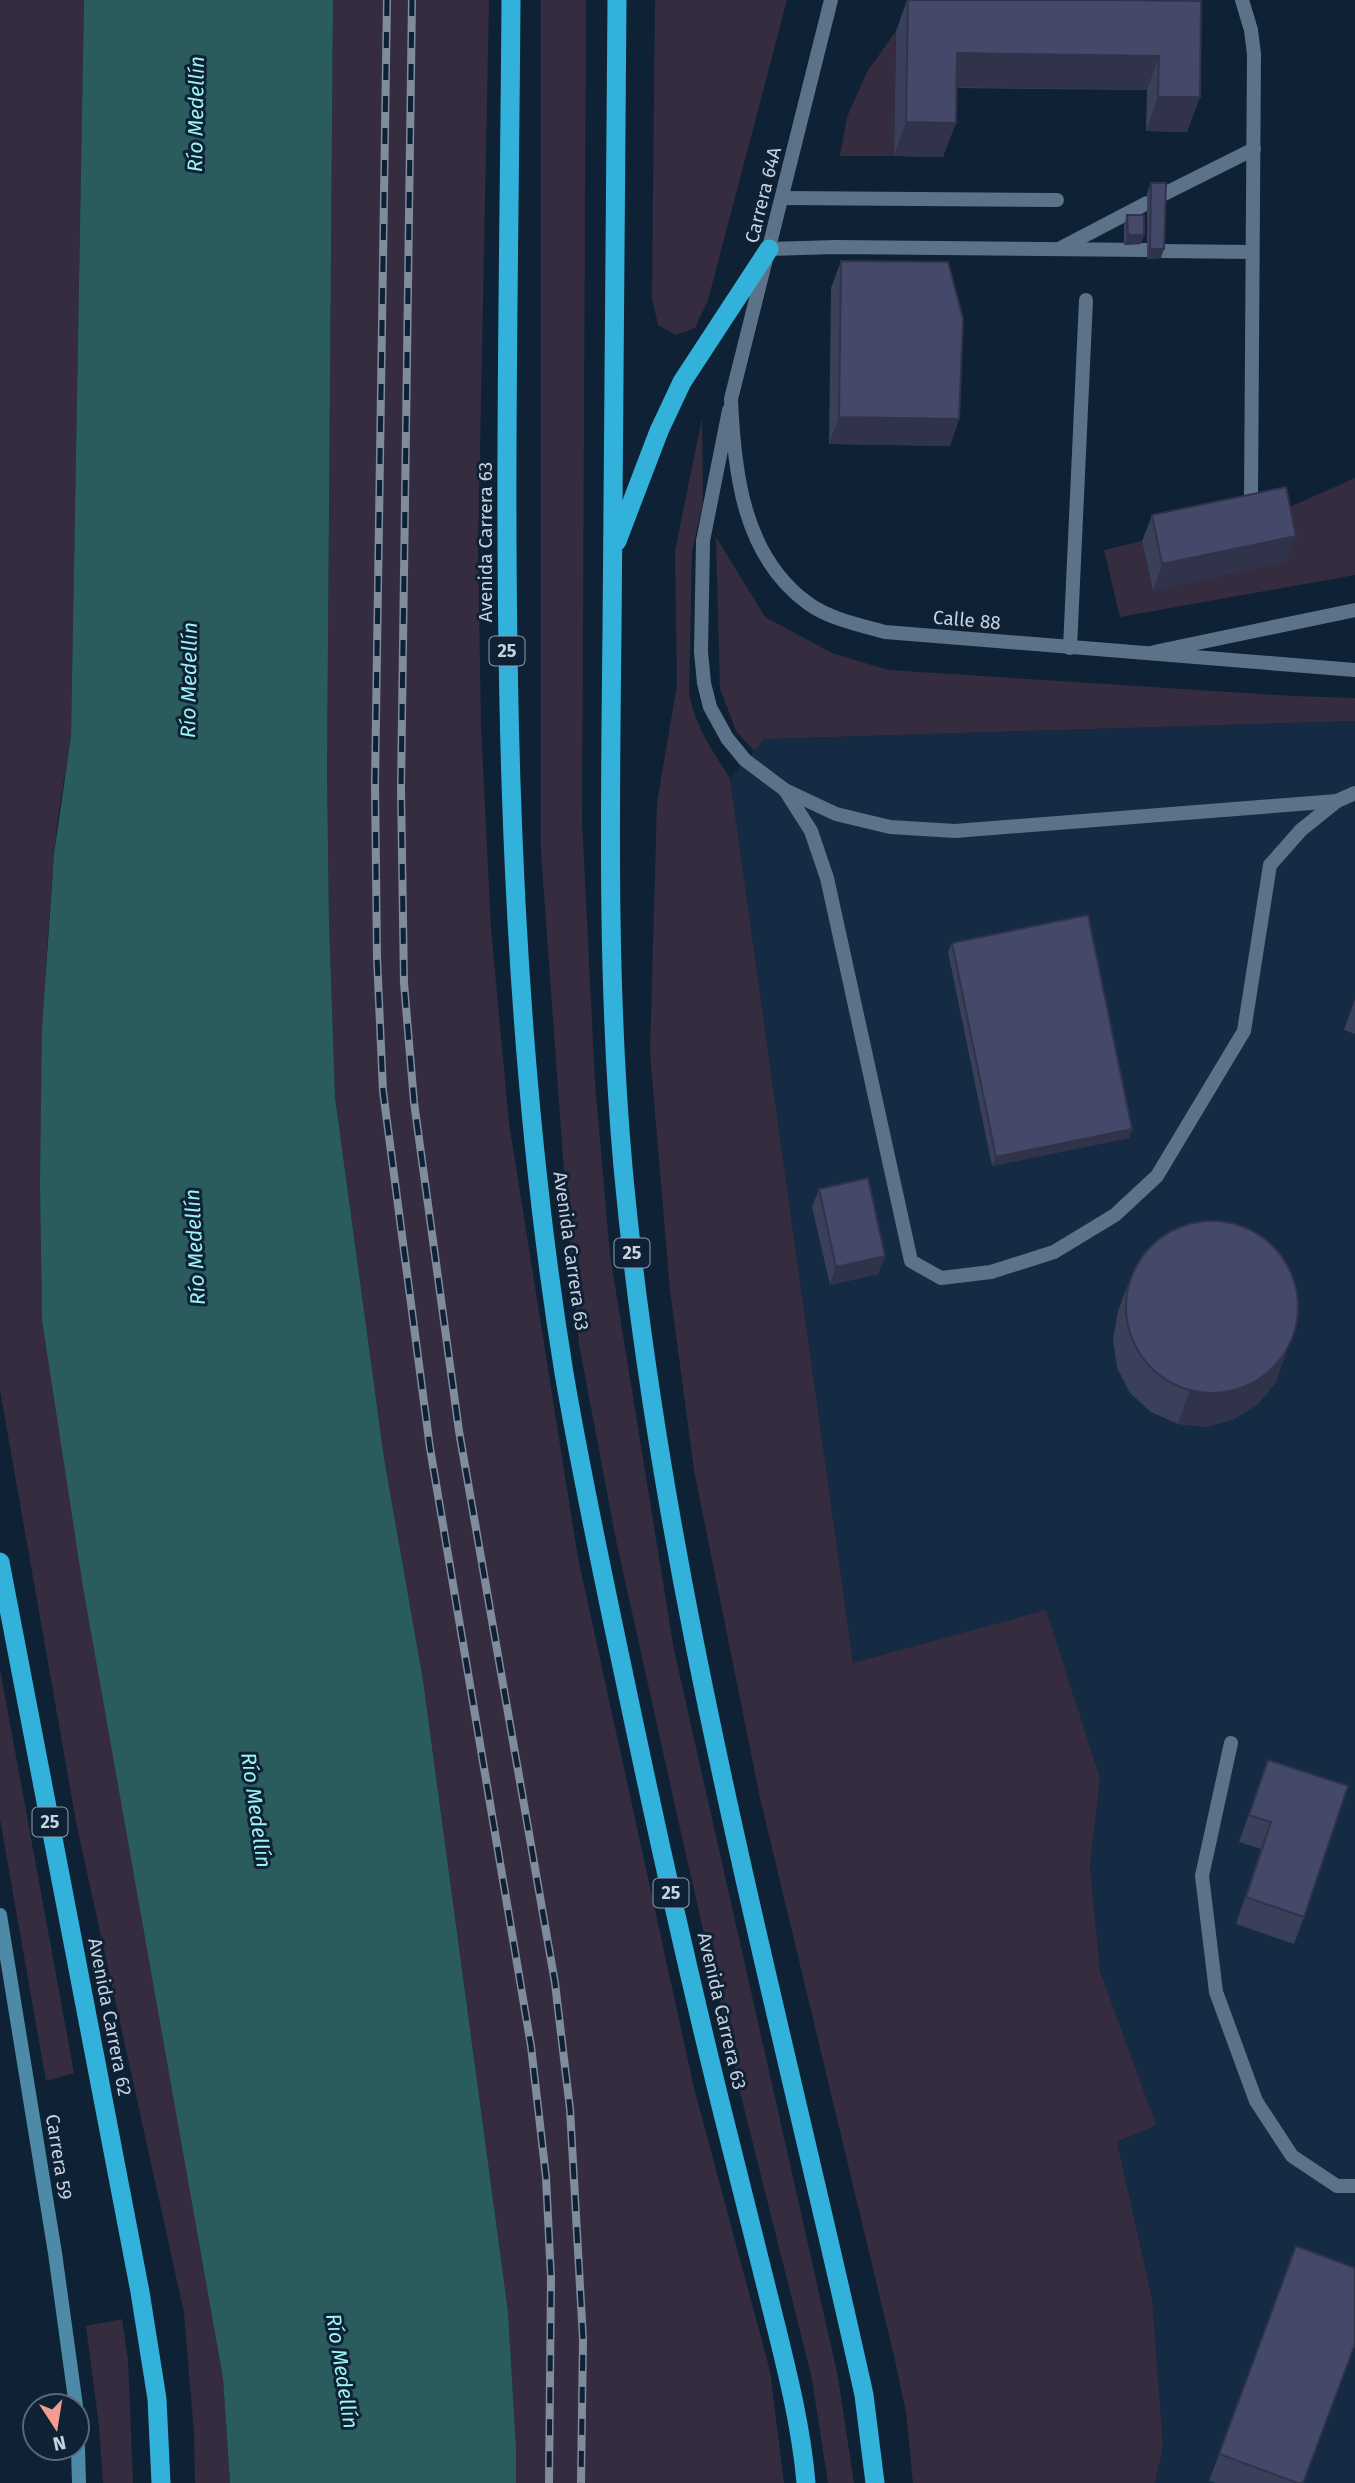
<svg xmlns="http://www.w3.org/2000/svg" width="1355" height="2483" font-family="'Fira Sans',sans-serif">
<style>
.built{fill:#142b43}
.green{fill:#352d3f}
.water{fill:#2a5c5d}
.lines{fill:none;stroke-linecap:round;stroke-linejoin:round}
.service{stroke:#5c7289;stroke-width:14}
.tertiary{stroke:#5c7289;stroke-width:14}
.secondary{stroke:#4c8aa7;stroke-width:14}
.trunk{stroke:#32b1da;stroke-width:19}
.rail-casing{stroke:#7f8c9c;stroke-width:8}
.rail{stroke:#0f2134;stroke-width:5;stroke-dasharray:16;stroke-linecap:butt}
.wall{fill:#3a3f5a}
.shaded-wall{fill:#30334a}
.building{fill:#444969;stroke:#30334a;stroke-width:2}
.labels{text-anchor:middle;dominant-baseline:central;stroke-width:6;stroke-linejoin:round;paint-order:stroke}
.shield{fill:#0f2134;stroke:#909dac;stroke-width:2}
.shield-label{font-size:18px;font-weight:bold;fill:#c7d2df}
.street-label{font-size:19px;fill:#c7d2df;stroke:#0f2134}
.water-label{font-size:21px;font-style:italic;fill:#9cf4f4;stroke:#0f2134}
</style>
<rect width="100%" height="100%" fill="#0f2134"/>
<polygon class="built" points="1355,721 1355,2483 1155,2483 1163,2446 1152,2298 1117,2142 1155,2124 1100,1971 1090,1865 1100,1778 1046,1611 853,1663 730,778 765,739"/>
<g class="green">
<path d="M0,0H84L71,736C65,776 57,816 54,857C40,1011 39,1165 42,1320L223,2378L230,2483H195L194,2433L184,2313L77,1827L0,1390Z"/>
<polygon points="333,0 489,0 478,550 481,726 491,929 509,1123 578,1558 694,2088 770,2371 784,2483 516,2483 516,2448 508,2311 423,1680 384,1458 335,1097 329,921 327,772"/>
<polygon points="541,0 586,0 582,822 595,1083 610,1255 674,1650 838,2377 854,2483 828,2483 812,2379 740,2092 677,1815 616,1540 579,1344 568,1227 541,852"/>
<polygon points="655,0 787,0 708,300 695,328 676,335 658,325 652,298"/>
<polygon points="896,31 894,156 840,156 847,117 867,72"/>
<path d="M702,418L703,502L692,552L689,693C695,726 712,750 730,778L853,1663L1046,1610L1100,1778L1090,1865L1100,1971L1156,2125L1117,2142L1152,2298L1163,2446L1155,2483H913L906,2412L894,2356L760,1798L694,1470L670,1290L650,1053L657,803L677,685L675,551Z"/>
<polygon points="1355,478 1355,575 1120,617 1104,550 1142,541 1153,591 1286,562 1276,513"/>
<polygon points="716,537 765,617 832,653 888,670 1292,696 1355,698 1355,721 765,739 754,751 736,731 720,688"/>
<polygon points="0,1669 74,2073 46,2081 0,1819"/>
<polygon points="122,2319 128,2360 133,2483 103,2483 99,2426 86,2326"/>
</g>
<polygon class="water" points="84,0 333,0 327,772 329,921 335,1097 384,1458 423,1680 508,2311 516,2448 516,2483 230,2483 223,2378 83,1587 42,1320 40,1182 42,1029 54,854 71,736"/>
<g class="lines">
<g class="service">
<polyline points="1242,0 1251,30 1254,54 1251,498"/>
<polyline points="1162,195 1254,149"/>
<polyline points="782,198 1057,200"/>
<polyline points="769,249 836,247 1147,250"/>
<polyline points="1059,249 1147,203"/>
<polyline points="1161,251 1252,252"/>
<polyline points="729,410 703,541 701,652 704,683 710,707 727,738 745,760 785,790 836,814 890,827 955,831 1337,801"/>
<polyline points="1070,648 1086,300"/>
<polyline points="1154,652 1355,610"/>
<polyline points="785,790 811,831 827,878 911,1261 941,1278 991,1272 1054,1252 1115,1215 1157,1176 1244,1031 1270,865 1301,830 1337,801 1355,793"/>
<polyline points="1231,1743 1202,1876 1216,1992 1256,2101 1292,2156 1337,2186 1355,2186"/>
</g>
<path class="tertiary" d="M831,0L731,399C734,472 743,557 809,604C830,619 860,625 885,632L1355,670"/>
<g class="secondary">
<polyline points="0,1915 55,2253 76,2406"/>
<polyline points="77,2416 79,2483"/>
</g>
<g class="trunk">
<path d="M511,0C508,458 490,919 564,1373C581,1473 602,1572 623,1671C653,1815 685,1959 720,2102C737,2171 755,2240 772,2310C786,2367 801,2424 806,2483"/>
<path d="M617,0C615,211 613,422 612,632C610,811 607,989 623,1167C661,1584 774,1988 864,2395L875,2483"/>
<polyline points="617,541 659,431 682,382 769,249"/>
<polyline points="0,1562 140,2292 157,2399 161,2483"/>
</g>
<g class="rail-casing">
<g id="rail">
<polyline points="387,0 375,783 377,957 383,1091 430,1448 531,2046 546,2177 551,2278 549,2483"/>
<polyline points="412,0 401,789 404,983 414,1102 459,1431 555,1983 570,2109 583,2339 581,2483"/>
</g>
</g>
<use href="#rail" class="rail"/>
</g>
<g class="wall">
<polygon points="907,0 1107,0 1201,1 1187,132 1146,131 1147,90 956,88 943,157 894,156 896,31"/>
<polygon points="1151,183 1161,258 1147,259 1147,193"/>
<polygon points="1127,215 1144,235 1141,244 1124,245 1124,225"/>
<polygon points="841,261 959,419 950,446 829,444 831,288"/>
<polygon points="1152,515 1296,536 1286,562 1153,591 1142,541"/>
<polygon points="952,943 1132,1129 1129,1138 992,1166 948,952"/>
<polygon points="1355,999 1355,1034 1344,1030"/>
<polygon points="819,1189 885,1256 878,1274 830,1285 812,1207"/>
<polygon points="1131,1277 1276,1382 1258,1404 1234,1419 1206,1427 1178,1424 1151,1412 1130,1393 1117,1368 1113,1339 1118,1311"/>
<polygon points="1268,1760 1304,1917 1294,1944 1236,1924 1261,1849 1239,1842"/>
<polygon points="1296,2246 1303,2483 1216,2483 1209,2481"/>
</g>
<g class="shaded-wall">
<polygon points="957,53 1159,56 1147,90 945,87"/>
<polygon points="1158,97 1200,97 1187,132 1146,131"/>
<polygon points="906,122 956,123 943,157 894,156"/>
<polygon points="1128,235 1144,235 1141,244 1124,245"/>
<polygon points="1150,249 1164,249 1161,258 1147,259"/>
<polygon points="839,417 959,419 950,446 829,444"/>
<polygon points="1296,536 1286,562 1153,591 1162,564"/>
<polygon points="1132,1129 1129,1138 992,1166 996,1157"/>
<polygon points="885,1256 878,1274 830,1285 836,1267"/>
<polygon points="1288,1348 1276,1382 1258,1404 1234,1419 1206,1427 1178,1424 1190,1390"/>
</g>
<g class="building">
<polygon points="908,0 1107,0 1201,1 1200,97 1158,97 1159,56 957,53 956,123 906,122"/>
<polygon points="1151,183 1166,183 1164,249 1150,249"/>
<polygon points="1127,215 1144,215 1144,235 1128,235"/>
<polygon points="841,261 948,262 963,319 959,419 839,417"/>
<polygon points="1286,487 1296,536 1162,564 1152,515"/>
<polygon points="1088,915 1132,1129 996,1157 952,943"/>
<polygon points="868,1178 885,1256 836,1267 819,1189"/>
<circle cx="1212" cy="1307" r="86"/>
<polygon points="1268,1760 1348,1786 1304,1917 1246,1897 1271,1822 1249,1815"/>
<polygon points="1296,2246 1355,2268 1355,2344 1303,2483 1298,2483 1219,2454"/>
</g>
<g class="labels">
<g class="shield">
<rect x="489.5" y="636.5" width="35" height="29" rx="5"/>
<rect x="614.5" y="1238.5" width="35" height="29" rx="5"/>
<rect x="32.5" y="1807.5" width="35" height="29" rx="5"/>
<rect x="653.5" y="1878.5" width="35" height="29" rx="5"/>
</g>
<g class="shield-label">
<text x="507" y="651">25</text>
<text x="632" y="1253">25</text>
<text x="50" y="1822">25</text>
<text x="671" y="1893">25</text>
</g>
<g class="street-label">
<text transform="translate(763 195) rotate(-76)">Carrera 64A</text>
<text transform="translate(485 542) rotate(-90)">Avenida Carrera 63</text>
<text transform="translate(967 620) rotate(5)">Calle 88</text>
<text transform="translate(571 1251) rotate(82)">Avenida Carrera 63</text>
<text transform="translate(722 2011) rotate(77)">Avenida Carrera 63</text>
<text transform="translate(110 2017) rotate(79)">Avenida Carrera 62</text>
<text transform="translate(59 2157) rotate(81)">Carrera 59</text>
</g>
<g class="water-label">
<text transform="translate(196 114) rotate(-89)">Río Medellín</text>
<text transform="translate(189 680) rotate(-89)">Río Medellín</text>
<text transform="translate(195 1247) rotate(-93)">Río Medellín</text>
<text transform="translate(256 1810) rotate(82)">Río Medellín</text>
<text transform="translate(342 2371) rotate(81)">Río Medellín</text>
</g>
</g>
<g transform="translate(56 2427) rotate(168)"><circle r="33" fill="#0f2134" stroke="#596878" stroke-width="2"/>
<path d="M0-5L12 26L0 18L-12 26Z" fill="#f59c91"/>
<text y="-10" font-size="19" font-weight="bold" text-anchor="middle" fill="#c7d2df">N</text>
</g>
</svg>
